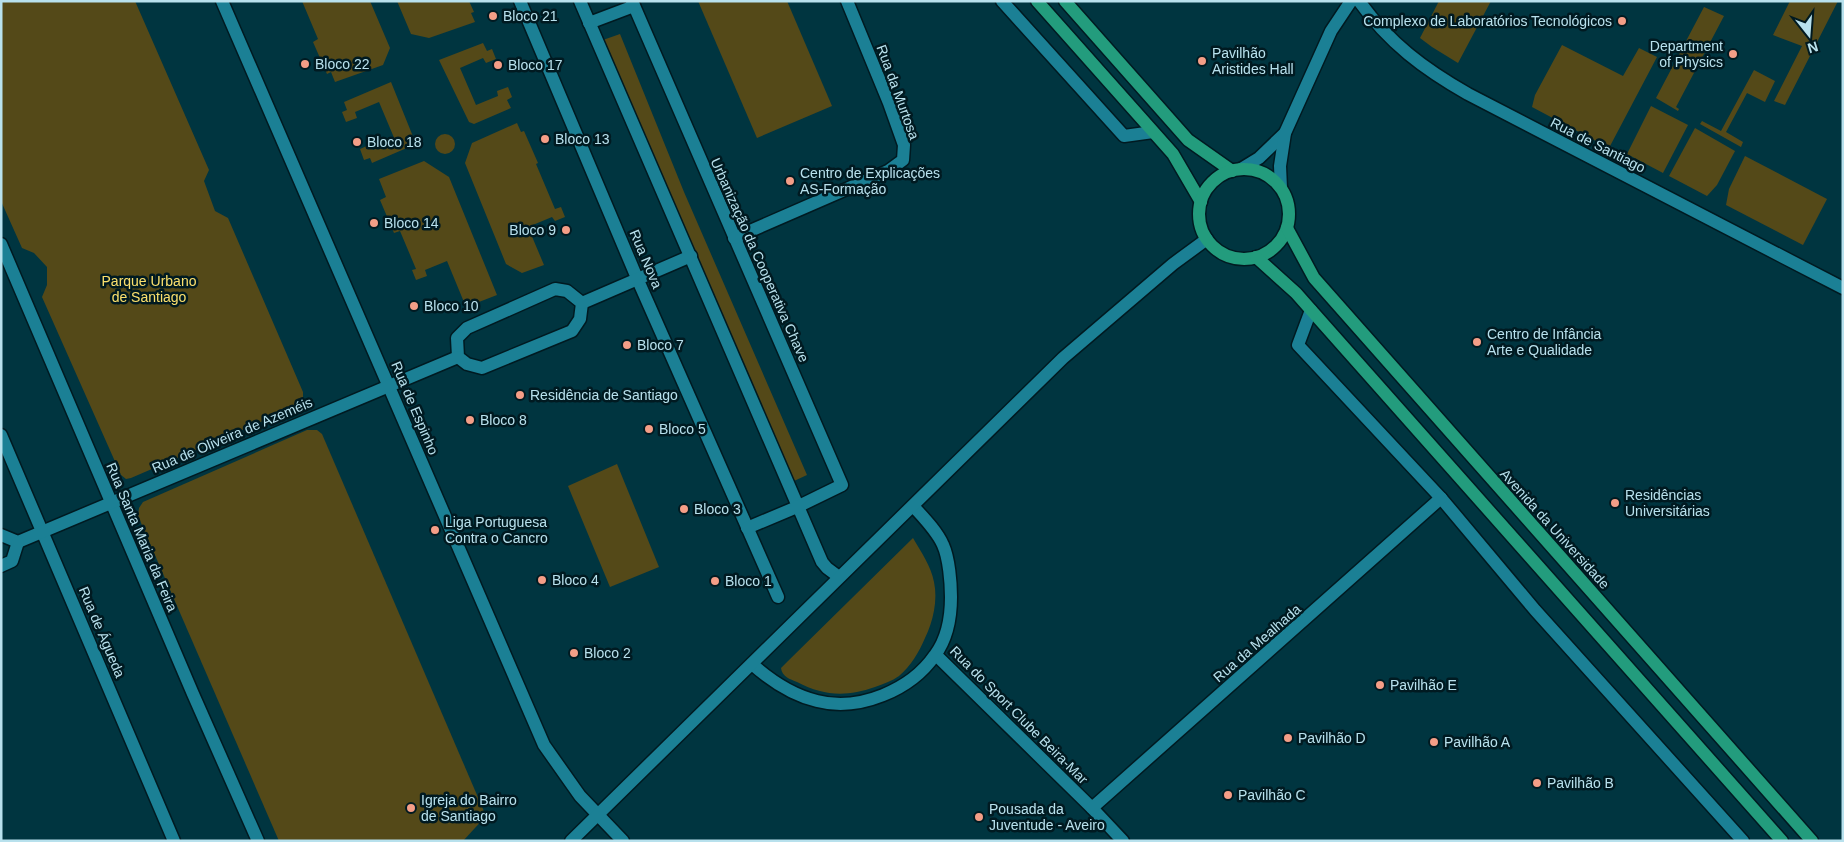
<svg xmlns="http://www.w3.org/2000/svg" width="1844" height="842" font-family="Helvetica,sans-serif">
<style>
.green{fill:#544918}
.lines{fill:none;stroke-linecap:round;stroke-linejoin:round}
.minor-casing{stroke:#001a21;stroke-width:15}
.major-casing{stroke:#001a21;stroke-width:15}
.minor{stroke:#1b8095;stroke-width:12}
.major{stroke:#239c7d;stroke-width:12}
.poi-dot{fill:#f49e87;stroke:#001a21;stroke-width:2}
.labels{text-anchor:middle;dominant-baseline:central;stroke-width:5;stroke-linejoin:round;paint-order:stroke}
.poi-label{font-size:14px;fill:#b8e1ed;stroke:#001a21;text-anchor:start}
.street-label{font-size:14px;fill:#b8e1ed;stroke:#001a21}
.park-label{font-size:14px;fill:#fbe06d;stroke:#001a21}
</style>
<rect width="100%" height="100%" fill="#003540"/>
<g class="green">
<polygon points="1,1 135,1 209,170 204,181 215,211 228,218 303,392 303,400 298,406 131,478 126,479 121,475 42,297 47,285 47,267 34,253 22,248 1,201"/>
<polygon points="302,1 370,1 390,48 383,65 335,82 331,72 327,74 313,42 318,39"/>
<polygon points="397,1 469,1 474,12 471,13 475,22 429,38 411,34"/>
<polygon points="698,1 787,1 832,106 757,138"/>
<polygon points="1439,1 1491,1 1458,63 1432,47 1420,38"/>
<polygon points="1790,1 1838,1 1785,105 1774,101 1802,46 1773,35"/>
<polygon points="1704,7 1724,16 1676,107 1679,109 1678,111 1656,98"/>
<polygon points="620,34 684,192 807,475 794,481 603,40"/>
<polygon points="483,43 487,51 492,49 496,59 486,63 483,58 460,68 476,105 498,96 497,91 508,87 512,97 507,100 511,108 474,124 469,122 439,60"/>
<polygon points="1562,45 1623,76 1639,48 1657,57 1609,148 1532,107 1535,95"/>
<polygon points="1754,70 1775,81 1765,102 1747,93 1726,132 1743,142 1741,147 1700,124 1702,121 1721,131"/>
<polygon points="391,82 416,144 372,163 370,158 364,160 360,149 371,144 373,150 395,140 379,102 355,112 357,118 346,122 342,112 347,110 344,102"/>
<polygon points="1651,106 1688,125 1663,173 1627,154"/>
<polygon points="517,123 521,132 524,131 538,163 536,164 555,209 561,207 565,217 555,221 552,217 528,227 544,265 522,273 506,264 465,163 472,143"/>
<polygon points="1695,128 1735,151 1717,185 1707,196 1669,176"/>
<circle cx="445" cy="144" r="10"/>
<polygon points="1745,156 1827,199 1803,245 1726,205 1729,189"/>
<polygon points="424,161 449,177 497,295 466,307 447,261 425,270 427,276 416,280 412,270 416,269 400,231 394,233 380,200 386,197 379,179"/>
<polygon points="307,430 317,430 322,434 486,816 463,841 279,841 138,516 139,508 143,502"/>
<polygon points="617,464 659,567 610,587 568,486"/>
<path d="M913,538C921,552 931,566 934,582C938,600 933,622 925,638C919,652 911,666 899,676C892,681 883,684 875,687C846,697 824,696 797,682C790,679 782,677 781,668L788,661Z"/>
</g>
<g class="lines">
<g class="minor-casing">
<g id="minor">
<polyline points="222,1 544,745 580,796 623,841"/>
<polyline points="520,1 637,278 778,597"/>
<polyline points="580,1 822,562 827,568 839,577"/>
<polyline points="632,1 842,485 797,507 747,528"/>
<polyline points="1002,1 1124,136 1153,132"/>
<path d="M1359,1C1389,43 1424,69 1468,94L1843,288"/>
<polyline points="589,23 634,6"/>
<polyline points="1241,169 1259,158 1285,133"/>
<polyline points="1281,188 1280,166 1285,133 1331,31 1351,1"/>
<polyline points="734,238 888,171 903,160 904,145 889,103 847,1"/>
<polyline points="1,244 193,694 258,841"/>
<polygon points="555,289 567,291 582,303 580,319 572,331 482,368 467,364 458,357 457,338 467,328"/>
<polyline points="582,303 691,256"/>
<polyline points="1311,310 1298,345 1441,498 1535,610 1743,841"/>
<polyline points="1,435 174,841"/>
<polyline points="1,535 18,542 458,357"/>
<polyline points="1,566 12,561 18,542"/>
<polyline points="936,655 1092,808 1123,841"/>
<path d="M752,664C771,681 792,695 817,701C859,712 911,690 935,655C947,639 951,616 951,597C951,583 949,558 943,545C937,531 923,517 913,506"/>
<polyline points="1092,808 1441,498"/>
<polyline points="571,841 1063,358 1173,264 1207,239"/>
</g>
</g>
<g class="major-casing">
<g id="major">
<polyline points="1037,1 1173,154 1201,202"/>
<polyline points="1065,1 1188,140 1232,171"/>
<circle cx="1244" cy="214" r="45"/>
<polyline points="1287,228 1314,278 1812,841"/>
<polyline points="1256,257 1296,293 1311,310 1782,841"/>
</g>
</g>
<use href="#minor" class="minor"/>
<use href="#major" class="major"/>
</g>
<g class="poi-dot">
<circle cx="493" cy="16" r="5"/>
<circle cx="1622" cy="21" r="5"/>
<circle cx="1733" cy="54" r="5"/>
<circle cx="1202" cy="61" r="5"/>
<circle cx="305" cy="64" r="5"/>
<circle cx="498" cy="65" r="5"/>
<circle cx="545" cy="139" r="5"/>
<circle cx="357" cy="142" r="5"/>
<circle cx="790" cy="181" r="5"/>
<circle cx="374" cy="223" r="5"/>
<circle cx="566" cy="230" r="5"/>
<circle cx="414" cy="306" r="5"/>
<circle cx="1477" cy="342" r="5"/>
<circle cx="627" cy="345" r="5"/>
<circle cx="520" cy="395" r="5"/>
<circle cx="470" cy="420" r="5"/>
<circle cx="649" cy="429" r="5"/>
<circle cx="1615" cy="503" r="5"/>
<circle cx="684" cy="509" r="5"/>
<circle cx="435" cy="530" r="5"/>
<circle cx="542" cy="580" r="5"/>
<circle cx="715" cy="581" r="5"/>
<circle cx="574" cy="653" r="5"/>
<circle cx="1380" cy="685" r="5"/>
<circle cx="1288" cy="738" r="5"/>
<circle cx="1434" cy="742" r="5"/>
<circle cx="1537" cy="783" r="5"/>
<circle cx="1228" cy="795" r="5"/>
<circle cx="411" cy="808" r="5"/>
<circle cx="979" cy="817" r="5"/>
</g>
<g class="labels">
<g class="poi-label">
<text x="503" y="16">Bloco 21</text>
<text x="1612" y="21" text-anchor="end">Complexo de Laboratórios Tecnológicos</text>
<text x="1723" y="46" text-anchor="end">Department<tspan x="1723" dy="16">of Physics</tspan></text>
<text x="1212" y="53">Pavilhão<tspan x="1212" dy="16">Aristides Hall</tspan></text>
<text x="315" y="64">Bloco 22</text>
<text x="508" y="65">Bloco 17</text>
<text x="555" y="139">Bloco 13</text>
<text x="367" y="142">Bloco 18</text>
<text x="800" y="173">Centro de Explicações<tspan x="800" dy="16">AS-Formação</tspan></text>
<text x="384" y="223">Bloco 14</text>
<text x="556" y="230" text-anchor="end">Bloco 9</text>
<text x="424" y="306">Bloco 10</text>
<text x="1487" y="334">Centro de Infância<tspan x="1487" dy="16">Arte e Qualidade</tspan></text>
<text x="637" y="345">Bloco 7</text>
<text x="530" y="395">Residência de Santiago</text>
<text x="480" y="420">Bloco 8</text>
<text x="659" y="429">Bloco 5</text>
<text x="1625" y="495">Residências<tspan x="1625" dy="16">Universitárias</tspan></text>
<text x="694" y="509">Bloco 3</text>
<text x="445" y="522">Liga Portuguesa<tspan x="445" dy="16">Contra o Cancro</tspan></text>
<text x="552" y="580">Bloco 4</text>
<text x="725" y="581">Bloco 1</text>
<text x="584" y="653">Bloco 2</text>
<text x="1390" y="685">Pavilhão E</text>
<text x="1298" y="738">Pavilhão D</text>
<text x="1444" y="742">Pavilhão A</text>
<text x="1547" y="783">Pavilhão B</text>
<text x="1238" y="795">Pavilhão C</text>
<text x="421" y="800">Igreja do Bairro<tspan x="421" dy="16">de Santiago</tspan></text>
<text x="989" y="809">Pousada da<tspan x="989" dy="16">Juventude - Aveiro</tspan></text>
</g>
<g class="street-label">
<text transform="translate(898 92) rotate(70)">Rua da Murtosa</text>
<text transform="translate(1598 145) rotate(27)">Rua de Santiago</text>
<text transform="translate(646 259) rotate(67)">Rua Nova</text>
<text transform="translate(760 260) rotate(66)">Urbanização da Cooperativa Chave</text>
<text transform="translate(415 408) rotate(67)">Rua de Espinho</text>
<text transform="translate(232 435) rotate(-23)">Rua de Oliveira de Azeméis</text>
<text transform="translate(1555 529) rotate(48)">Avenida da Universidade</text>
<text transform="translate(142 537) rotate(67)">Rua Santa Maria da Feira</text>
<text transform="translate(102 632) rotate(67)">Rua de Águeda</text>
<text transform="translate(1257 643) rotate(-41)">Rua da Mealhada</text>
<text transform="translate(1019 715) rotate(45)">Rua do Sport Clube Beira-Mar</text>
</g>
<g class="park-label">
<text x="149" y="281">Parque Urbano<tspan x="149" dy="16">de Santiago</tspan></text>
</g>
</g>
<rect width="1844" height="842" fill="none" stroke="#b8e1ed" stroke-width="5"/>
<g transform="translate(1809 35) rotate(163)" stroke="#001a21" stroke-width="4" paint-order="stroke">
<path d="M0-4L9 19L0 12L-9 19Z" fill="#b8e1ed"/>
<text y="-8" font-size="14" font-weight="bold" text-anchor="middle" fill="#b8e1ed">N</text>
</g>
</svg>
